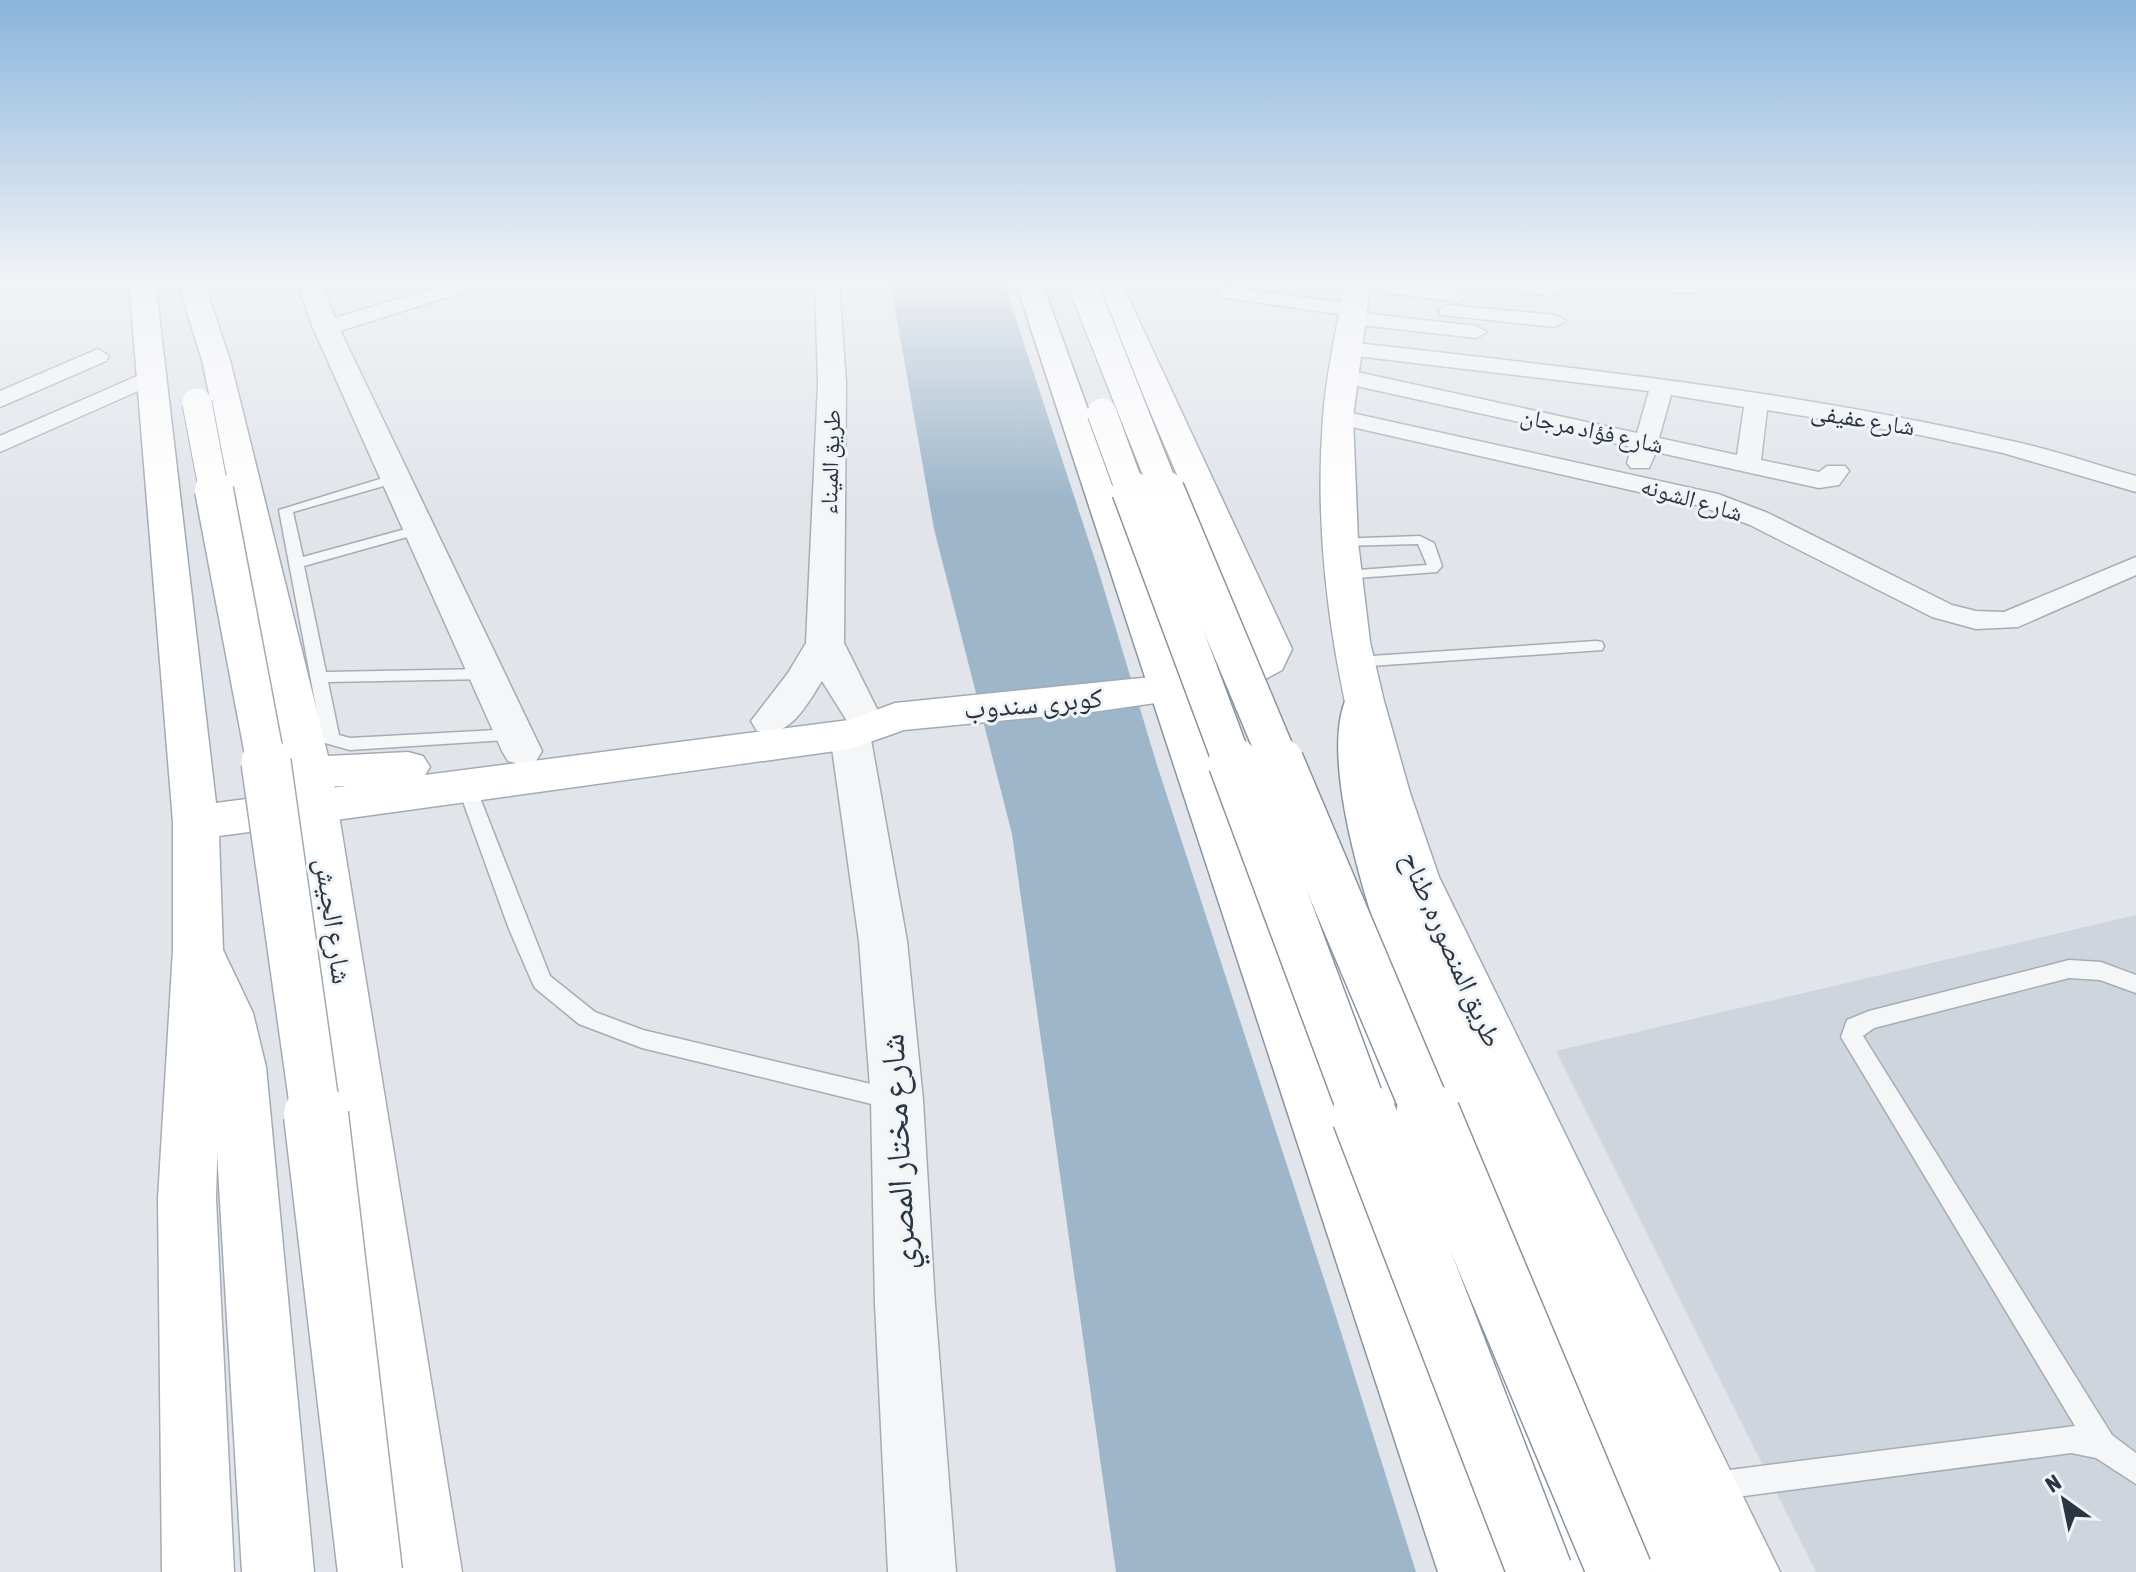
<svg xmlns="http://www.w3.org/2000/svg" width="2136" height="1572" font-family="'Asap Condensed','Noto Naskh Arabic',sans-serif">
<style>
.built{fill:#cfd5dc}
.water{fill:#9db6ca}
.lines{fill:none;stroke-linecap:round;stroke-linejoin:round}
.service-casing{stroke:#a6acb4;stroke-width:3}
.minor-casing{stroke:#a6acb4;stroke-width:3}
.tertiary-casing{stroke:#a6acb4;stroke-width:3}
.secondary-casing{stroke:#a6acb4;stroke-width:3}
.primary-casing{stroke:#a1abb6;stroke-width:3}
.trunk-casing{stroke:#8994a1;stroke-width:3}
.service{fill:#f4f6f8;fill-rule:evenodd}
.minor{fill:#f4f6f8;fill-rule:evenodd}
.tertiary{fill:#f4f6f8;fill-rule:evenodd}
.secondary{fill:#fff;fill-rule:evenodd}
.primary{fill:#fff;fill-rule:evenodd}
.trunk{fill:#fff;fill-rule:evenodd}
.primary-bridge-far3-casing{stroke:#a1abb6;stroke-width:31;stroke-linecap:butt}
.primary-bridge-far2-casing{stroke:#a1abb6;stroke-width:41;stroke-linecap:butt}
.primary-bridge-far1-casing{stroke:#a1abb6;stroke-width:52;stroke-linecap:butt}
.primary-bridge-casing{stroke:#a1abb6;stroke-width:67;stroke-linecap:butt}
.trunk-bridge-far3-casing{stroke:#8994a1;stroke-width:31;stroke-linecap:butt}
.trunk-bridge-far2-casing{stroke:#8994a1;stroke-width:41;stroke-linecap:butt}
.trunk-bridge-far1-casing{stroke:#8994a1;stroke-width:52;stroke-linecap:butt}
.trunk-bridge-casing{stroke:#8994a1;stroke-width:67;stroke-linecap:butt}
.primary-bridge-far3{stroke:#fff;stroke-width:29}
.primary-bridge-far2{stroke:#fff;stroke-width:38}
.primary-bridge-far1{stroke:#fff;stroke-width:49}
.primary-bridge{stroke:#fff;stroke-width:64}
.trunk-bridge-far3{stroke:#fff;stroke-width:29}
.trunk-bridge-far2{stroke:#fff;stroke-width:38}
.trunk-bridge-far1{stroke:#fff;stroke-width:49}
.trunk-bridge{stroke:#fff;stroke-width:64}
.labels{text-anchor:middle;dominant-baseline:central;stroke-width:6;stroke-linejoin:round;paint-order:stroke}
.far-street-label{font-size:24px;fill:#2a3442;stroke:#f1f4f7}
.street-label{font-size:28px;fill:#2a3442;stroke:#f1f4f7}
.near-street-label{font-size:34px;fill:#2a3442;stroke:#f1f4f7}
</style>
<rect width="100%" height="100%" fill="#e1e5ea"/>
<polygon class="built" points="2136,915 2136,1572 1816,1572 1556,1051"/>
<polygon class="water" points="890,280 1003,280 1097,566 1157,765 1334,1310 1416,1572 1116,1572 1012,834 934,529"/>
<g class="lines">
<g class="service-casing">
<g id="service">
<polygon points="396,474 401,475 401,481 293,512 303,557 420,525 427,529 425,532 304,566 326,672 486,669 494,674 486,679 328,682 339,735 350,738 514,729 520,731 523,735 520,739 350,750 325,743 322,739 279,510"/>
<polygon points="1420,536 1434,543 1442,566 1437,572 1344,579 1337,575 1344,571 1427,565 1418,544 1340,546 1333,542 1335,539"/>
<polygon points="1596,641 1602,642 1604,646 1602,650 1356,667 1348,662 1356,657"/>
<polygon points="466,779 475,785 550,976 595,1012 643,1030 892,1089 900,1092 903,1099 900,1106 892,1109 642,1048 579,1024 535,988 532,982 509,929 457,785"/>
<polygon points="2069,960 2101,962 2136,975 2136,993 2100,980 2069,978 1874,1028 1863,1036 2112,1435 2136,1453 2136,1484 2096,1458 2071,1453 1714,1500 1704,1496 1700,1486 1704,1476 1714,1472 2075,1426 1841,1037 1847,1020 1869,1011"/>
</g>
</g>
<g class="minor-casing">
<g id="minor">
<polygon points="461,280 491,280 488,284 334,333 318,333 315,328 318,323"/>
<polygon points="1350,280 1380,280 1458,290 1468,296 1458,302 1358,289 1351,287 1348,283"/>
<path d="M1465,280C1486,279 1547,275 1561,290L1551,296L1475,286Z"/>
<path d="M1628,280H1679L1701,284L1704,288C1695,298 1637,290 1628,280Z"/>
<polygon points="1228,287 1354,304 1361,306 1362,313 1476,326 1487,332 1476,338 1352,324 1345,322 1341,318 1344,315 1221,297 1218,293 1221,289"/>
<polygon points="1448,305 1555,315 1566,321 1555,327 1441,315 1438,311"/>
<path d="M1347,342C1568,367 1790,390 2007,440C2051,449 2093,464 2136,476V492L2003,453L1920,435L1767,410L1761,460L1819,472L1827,466H1845L1849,471L1839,485L1819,488L1656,452L1649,468H1631L1627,463L1632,447L1343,383L1335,381L1332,376L1335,371L1343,369L1637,433L1649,391L1339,354L1336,349L1339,344ZM1671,395L1744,407L1737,455L1659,438Z"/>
<polygon points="98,349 109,356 106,361 0,407 0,391"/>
<polygon points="153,369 161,371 164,376 161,381 0,452 0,436"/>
<polygon points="1338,410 1718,494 1768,513 1952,605 1976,611 2004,612 2136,557 2136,575 2018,627 1976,629 1932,617 1750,525 1701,506 1330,422 1326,417 1330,412"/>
</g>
</g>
<g class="tertiary-casing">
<g id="tertiary">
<polygon points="296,280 320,280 339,328 542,751 536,761 522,765 508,761 502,751 313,328"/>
<path d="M815,280H839L846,384L844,643L878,711L872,720L861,723L870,734L907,941L923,1100L935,1304L956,1572H888L875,1304L871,1100L859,941L830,734L836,724L847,721L822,681C806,706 789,740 757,731L751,721L788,673L806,643L818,384Z"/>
</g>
</g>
<g class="secondary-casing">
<g id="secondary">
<polygon points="310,757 325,761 332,772 462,1572 390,1572 288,772 295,761"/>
<polygon points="198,930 216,936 223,950 216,1199 234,1572 162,1572 158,1199 173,950 180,936"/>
</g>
</g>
<g class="primary-casing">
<g id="primary">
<polygon points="129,280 155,280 216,803 346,786 310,787 295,783 288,772 202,360 177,280 203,280 230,360 328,756 408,752 423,756 430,767 425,775 849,720 895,703 1152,677 1233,662 1253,653 1094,280 1120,280 1292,649 1282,670 1260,682 1205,696 1092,712 904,730 850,749 219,836 223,950 253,1013 266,1067 314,1572 242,1572 212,1067 201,1013 173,950 173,822"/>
<path d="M1345,280H1371L1353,417L1358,542L1370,642L1384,701L1410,793L1439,877L1780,1572H1707L1391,877C1345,725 1311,578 1323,418C1326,372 1338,325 1345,280Z"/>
<polygon points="1327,929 1345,935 1352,949 1437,1148 1428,1167 1408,1175 1388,1167 1302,949 1309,935"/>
<polygon points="1444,1204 1465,1213 1619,1572 1547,1572 1414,1234 1423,1213"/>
</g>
</g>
<g class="trunk-casing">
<g id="trunk">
<polygon points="1015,280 1041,280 1510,1572 1438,1572"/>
<path d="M1364,687L1378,691C1389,708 1382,733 1382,752C1384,811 1403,868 1422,923L1724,1572H1652L1374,923C1357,870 1319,741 1350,691Z"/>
</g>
</g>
<use href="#service" class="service"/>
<use href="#minor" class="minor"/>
<use href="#tertiary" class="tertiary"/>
<use href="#secondary" class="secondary"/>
<use href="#primary" class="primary"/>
<use href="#trunk" class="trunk"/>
<g class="primary-bridge-far3-casing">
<polyline id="primary-bridge-far3" points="197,403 214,492"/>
</g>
<g class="primary-bridge-far2-casing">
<polyline id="primary-bridge-far2" points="214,490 266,764"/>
</g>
<g class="primary-bridge-far1-casing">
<polyline id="primary-bridge-far1" points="266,762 316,1117"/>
</g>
<g class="primary-bridge-casing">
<polyline id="primary-bridge" points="316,1115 370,1572"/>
</g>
<g class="trunk-bridge-far3-casing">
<g id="trunk-bridge-far3">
<polyline points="1081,280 1165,492"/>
<polyline points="1102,413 1131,492"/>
</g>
</g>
<g class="trunk-bridge-far2-casing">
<g id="trunk-bridge-far2">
<polyline points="1131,490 1233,764"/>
<polyline points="1165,490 1280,764"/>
</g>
</g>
<g class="trunk-bridge-far1-casing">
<g id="trunk-bridge-far1">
<polyline points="1233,762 1365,1117"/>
<polyline points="1279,762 1429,1117"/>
</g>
</g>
<g class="trunk-bridge-casing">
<g id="trunk-bridge">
<polyline points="1364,1115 1540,1572"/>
<polyline points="1428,1115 1620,1572"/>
</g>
</g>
<use href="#primary-bridge-far3" class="primary-bridge-far3"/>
<use href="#primary-bridge-far2" class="primary-bridge-far2"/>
<use href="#primary-bridge-far1" class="primary-bridge-far1"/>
<use href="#primary-bridge" class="primary-bridge"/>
<use href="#trunk-bridge-far3" class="trunk-bridge-far3"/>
<use href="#trunk-bridge-far2" class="trunk-bridge-far2"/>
<use href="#trunk-bridge-far1" class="trunk-bridge-far1"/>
<use href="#trunk-bridge" class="trunk-bridge"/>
</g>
<linearGradient id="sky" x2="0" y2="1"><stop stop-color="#8ab5dc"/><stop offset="0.56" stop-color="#f2f3f6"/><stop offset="1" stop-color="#f2f3f6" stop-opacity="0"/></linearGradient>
<rect width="2136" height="500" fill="url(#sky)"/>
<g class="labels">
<g class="far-street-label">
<text transform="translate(1863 419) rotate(9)">شارع عفيفى</text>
<text transform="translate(1592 430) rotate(12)">شارع فؤاد مرجان</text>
<text transform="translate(830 462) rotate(-88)">طريق الميناء</text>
<text transform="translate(1692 499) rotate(16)">شارع الشونه</text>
</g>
<g class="street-label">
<text transform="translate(1033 703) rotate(-5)">كوبرى سندوب</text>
<text transform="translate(334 921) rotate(82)">شارع الجيش</text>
<text transform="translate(1452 949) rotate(66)">طريق المنصوره, طناح</text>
</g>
<g class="near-street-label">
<text transform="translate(897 1152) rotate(-93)">شارع مختار المصري</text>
</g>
</g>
<g transform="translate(2064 1500) rotate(327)" stroke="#f1f4f7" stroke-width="6" paint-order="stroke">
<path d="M0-6L14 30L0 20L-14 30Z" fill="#2a3442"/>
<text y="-12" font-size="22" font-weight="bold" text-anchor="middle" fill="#2a3442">N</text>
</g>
</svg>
